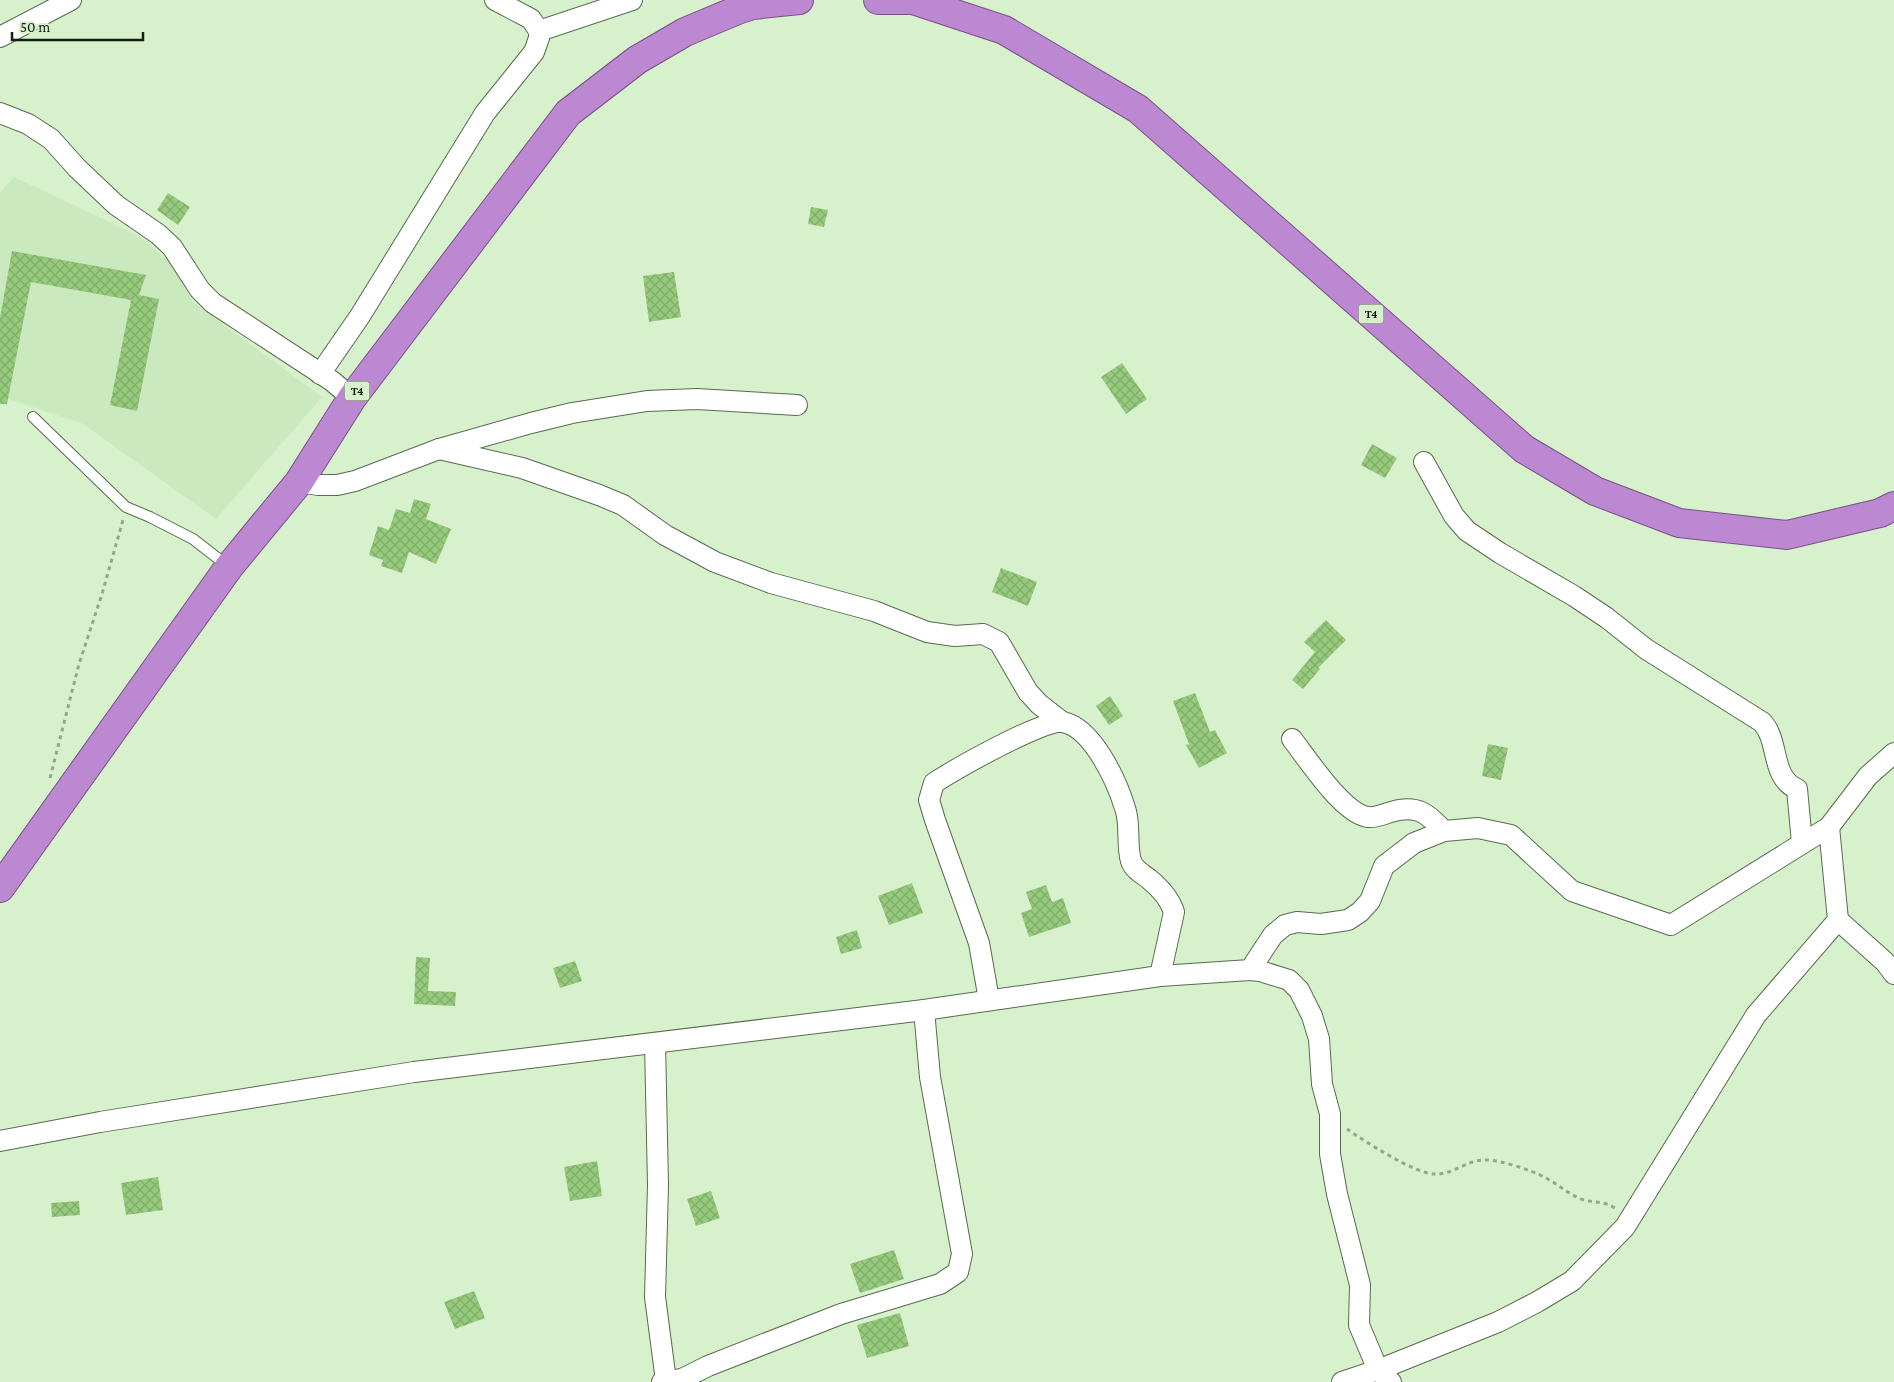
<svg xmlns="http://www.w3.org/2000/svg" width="1894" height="1382" font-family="'Crimson Pro',serif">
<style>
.built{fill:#cbe9be}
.building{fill:url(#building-cross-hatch)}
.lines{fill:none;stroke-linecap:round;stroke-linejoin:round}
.service-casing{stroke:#566c4d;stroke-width:12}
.minor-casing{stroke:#566c4d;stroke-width:22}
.trunk-casing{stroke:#785087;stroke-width:30}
.path{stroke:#94a78b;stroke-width:3;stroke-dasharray:4 4;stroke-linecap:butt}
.service{stroke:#fff;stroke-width:10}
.minor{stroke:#fff;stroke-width:20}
.trunk{stroke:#bc88d2;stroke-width:28}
.labels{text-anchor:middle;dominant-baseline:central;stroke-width:4;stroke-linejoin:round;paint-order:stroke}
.shield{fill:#d8f1cd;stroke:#505e4a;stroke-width:1}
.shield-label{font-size:12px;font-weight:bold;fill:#161f12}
</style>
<defs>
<pattern id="building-cross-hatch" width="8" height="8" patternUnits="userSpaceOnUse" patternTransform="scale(1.25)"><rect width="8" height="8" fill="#96ca7d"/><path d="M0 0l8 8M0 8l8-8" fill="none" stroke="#81ad6b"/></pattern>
</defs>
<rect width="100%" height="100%" fill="#d8f1cd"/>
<polygon class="built" points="14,177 139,236 173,265 193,302 322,397 216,519 83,424 0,396 0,192"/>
<g class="building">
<polygon points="168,193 190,207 178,225 157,210"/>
<polygon points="811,207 828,210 824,227 808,224"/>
<polygon points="12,251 146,275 139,295 159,299 137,411 110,405 131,300 31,282 7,404 0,404 0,318"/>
<polygon points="674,272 681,317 649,322 643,276"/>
<polygon points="1122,363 1147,399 1126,414 1101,377"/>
<polygon points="1372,444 1397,458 1385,478 1361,465"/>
<polygon points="414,499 431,504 426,519 451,529 436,564 409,552 402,573 381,566 383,560 369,555 378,526 389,530 396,509 410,513"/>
<polygon points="1001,568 1037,582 1028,606 992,592"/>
<polygon points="1326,620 1346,640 1318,668 1320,669 1303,689 1292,680 1315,652 1304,642"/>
<polygon points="1195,693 1210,732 1215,730 1227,753 1199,768 1186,745 1189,744 1173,701"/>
<polygon points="1110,696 1123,716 1109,725 1096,706"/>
<polygon points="1488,744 1508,748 1501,780 1482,776"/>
<polygon points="912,883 923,913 889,925 878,896"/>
<polygon points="1046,885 1052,902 1063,898 1071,923 1029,937 1021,913 1032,909 1026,892"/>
<polygon points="857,930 862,948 841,954 836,937"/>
<polygon points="416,957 430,958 428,991 456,992 455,1006 414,1004"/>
<polygon points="575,961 582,981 560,988 553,968"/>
<polygon points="597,1161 602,1196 570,1201 564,1167"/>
<polygon points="158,1177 163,1210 126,1215 121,1183"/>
<polygon points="711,1191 720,1218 696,1226 687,1199"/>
<polygon points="79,1201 80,1215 52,1217 51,1203"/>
<polygon points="894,1250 904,1279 860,1293 850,1264"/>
<polygon points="474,1291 485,1318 455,1329 444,1302"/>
<polygon points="900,1313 909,1346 867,1358 857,1325"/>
</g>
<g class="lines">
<g class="service-casing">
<polyline id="service" points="33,417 126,507 150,517 193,539 229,567"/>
</g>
<g class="minor-casing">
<g id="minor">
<polyline points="539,31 632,0"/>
<polyline points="0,37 71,0"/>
<polyline points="0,113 28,124 51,139 77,168 116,205 158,234 172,247 200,290 213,303 332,381 352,398"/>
<polyline points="320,374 360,316 485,113 534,52 539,38 539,31 531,19 495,0"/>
<polyline points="439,449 522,468 599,495 623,505 665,535 715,562 771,583 874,611 927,632 955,636 983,634 999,642 1028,692 1039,704 1062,722"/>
<path d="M1424,462L1454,516L1467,531L1500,553L1574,596L1607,618L1646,649L1762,722C1780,741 1770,777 1797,789L1802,843"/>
<polyline points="299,482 318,485 337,485 355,481 439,449 531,423 572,413 647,401 697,399 797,405"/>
<path d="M1292,739C1307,758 1343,814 1368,817C1375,818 1384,814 1391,812C1417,804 1427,813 1444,831"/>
<polyline points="1838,920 1885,962 1894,974"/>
<polyline points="1250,970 1260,971 1289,980 1299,990 1312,1016 1319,1039 1322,1084 1330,1114 1330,1154 1337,1194 1360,1285 1359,1325 1378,1370 1391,1382"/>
<path d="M989,1000L979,943L935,820L929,800L934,783C954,770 1043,719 1063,722C1093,728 1117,782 1125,808C1131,825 1126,844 1131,861C1134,870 1143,874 1149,879C1160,888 1170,899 1174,912L1160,976"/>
<polyline points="655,1043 658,1185 655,1297 666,1381"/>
<polyline points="0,1141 100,1122 414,1072 924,1010 1160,976 1250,970 1273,935 1285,925 1297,922 1321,924 1348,920 1360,912 1370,901 1384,866 1414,843 1444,831 1478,828 1511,835 1572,891 1671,925 1829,827 1868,776 1894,753"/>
<polyline points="662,1382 682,1379 708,1366 841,1314 940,1284 958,1272 962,1254 930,1077 924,1010"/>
<polyline points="1342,1382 1378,1370 1498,1322 1537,1302 1572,1281 1625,1227 1756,1015 1838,920 1829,827"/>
</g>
</g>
<g class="trunk-casing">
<g id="trunk">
<polyline points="878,0 913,0 1004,30 1138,109 1524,449 1595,491 1679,523 1787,535 1880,513 1894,506"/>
<polyline points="0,888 229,567 299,482 352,398 568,113 637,60 685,32 740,9 753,5 799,0"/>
</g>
</g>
<g class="path">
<polyline points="50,778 79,664 102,594 123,520"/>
<path d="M1347,1129C1364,1141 1415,1174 1435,1174C1453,1175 1468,1159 1486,1160C1500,1160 1531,1170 1544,1177C1558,1184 1569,1195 1584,1200C1595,1203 1606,1201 1616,1209"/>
</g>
<use href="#service" class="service"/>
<use href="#minor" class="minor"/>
<use href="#trunk" class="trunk"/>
</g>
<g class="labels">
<g class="shield">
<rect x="1358.5" y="304.5" width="25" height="19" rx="4"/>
<rect x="344.5" y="381.5" width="25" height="19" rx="4"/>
</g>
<g class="shield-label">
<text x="1371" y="314">T4</text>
<text x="357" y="391">T4</text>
</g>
</g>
<path d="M12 32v8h131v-8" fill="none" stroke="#161f12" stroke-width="2.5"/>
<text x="20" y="32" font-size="15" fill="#161f12" stroke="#d8f1cd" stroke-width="4" paint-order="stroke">50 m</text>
</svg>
